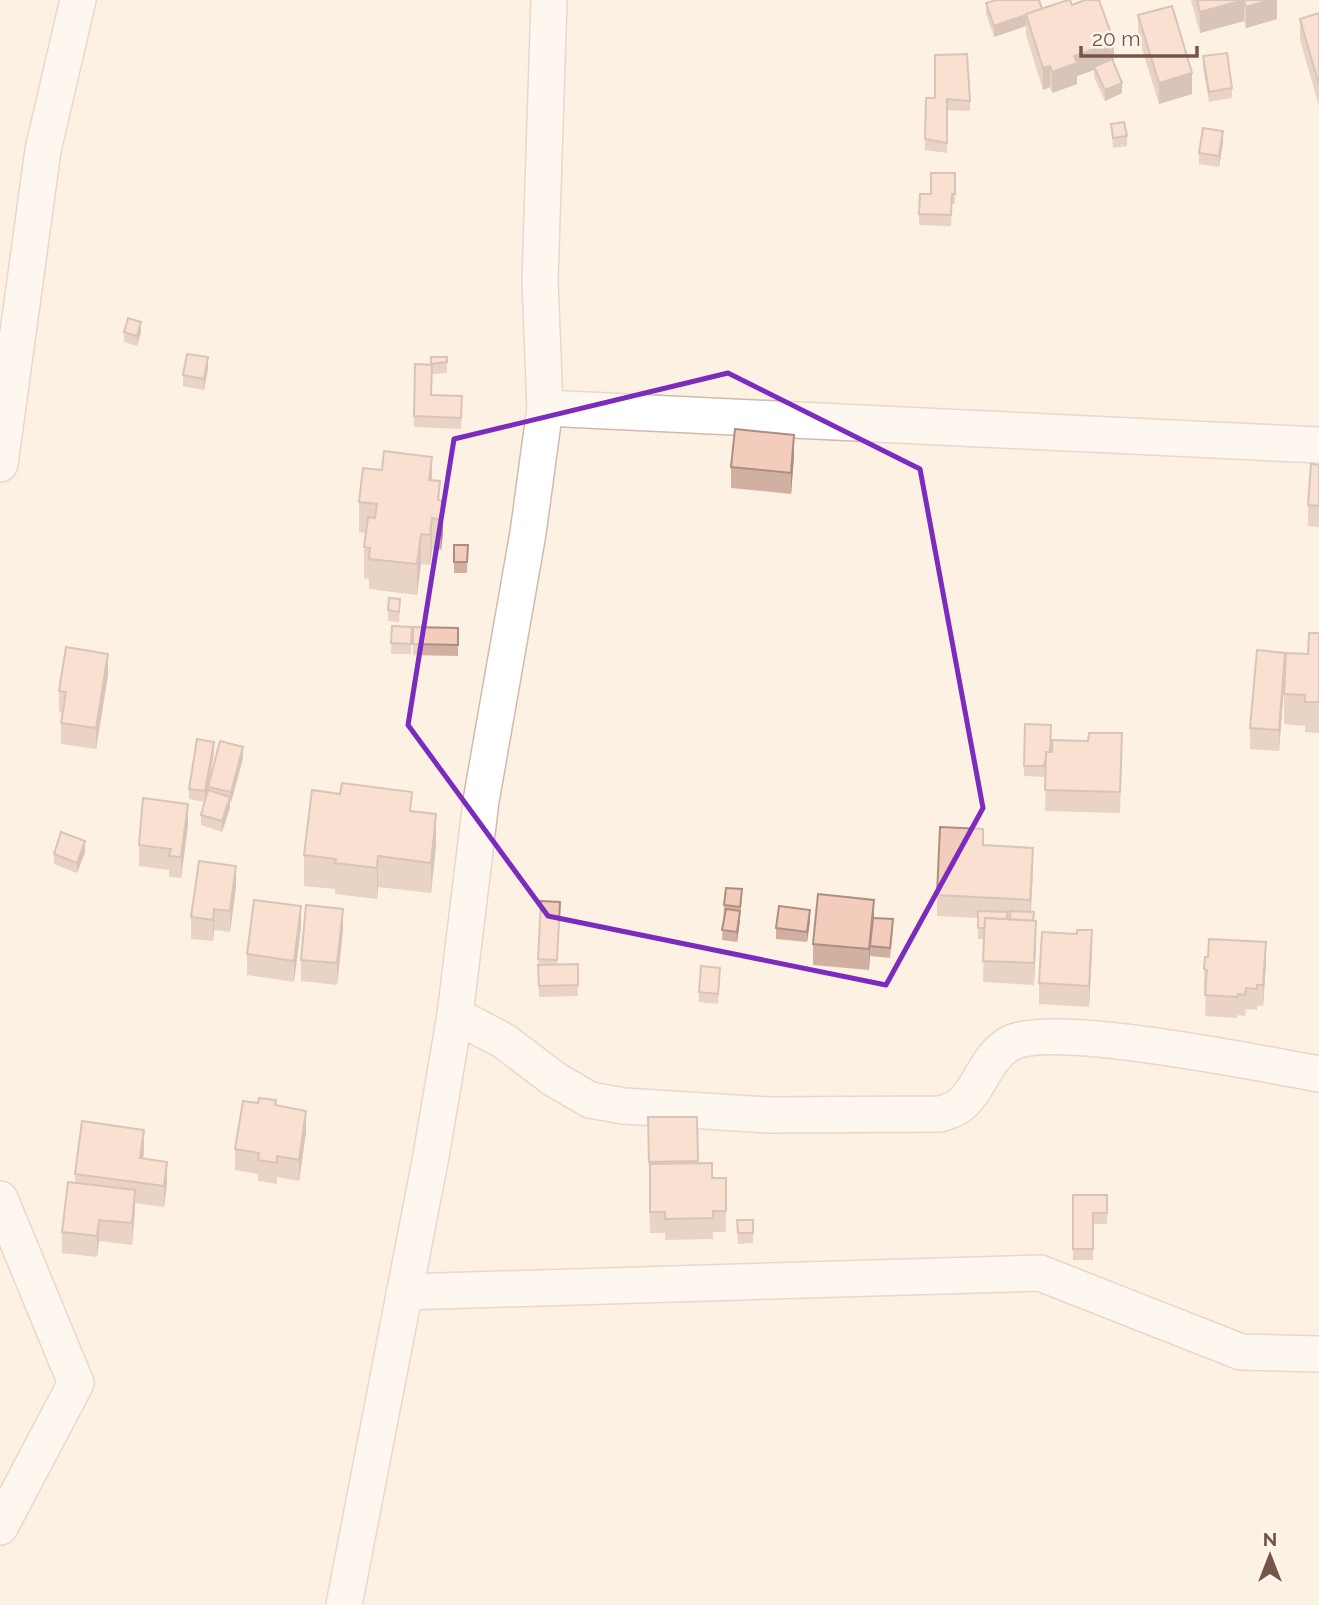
<svg xmlns="http://www.w3.org/2000/svg" width="1319" height="1605" font-family="Raleway,sans-serif">
<style>
.lines{fill:none;stroke-linecap:round;stroke-linejoin:round}
.minor-casing{stroke:#d1b9ad;stroke-width:38}
.minor{stroke:#fff;stroke-width:35}
.wall{fill:#d1afa1}
.shaded-wall{fill:#aa8f83}
.building{fill:#f3ccbb;stroke:#aa8f83;stroke-width:2}
.marked{fill:none;stroke:#7b2cbf;stroke-width:5;stroke-linejoin:round}
</style>
<rect width="100%" height="100%" fill="#fdf1e4"/>
<g class="lines">
<g class="minor-casing">
<g id="minor">
<polyline points="545,408 1319,445"/>
<polyline points="0,464 43,150 78,0"/>
<path d="M455,1015L504,1041L554,1079L590,1100L624,1106L769,1115L940,1114C946,1112 954,1110 959,1106C980,1090 985,1058 1009,1044C1051,1020 1263,1064 1319,1074"/>
<polyline points="0,1199 76,1383 0,1527"/>
<polyline points="404,1292 1040,1273 1241,1352 1319,1354"/>
<polyline points="344,1605 431,1156 455,1015 481,801 528,533 545,408 540,280 549,0"/>
</g>
</g>
<use href="#minor" class="minor"/>
</g>
<g class="wall">
<polygon points="1191,0 1277,0 1277,19 1246,28 1244,21 1200,33"/>
<polygon points="986,3 1042,9 1072,5 1114,63 1122,93 1105,101 1094,77 1094,70 1077,76 1077,84 1052,93 1050,87 1043,90 1026,35 1026,26 994,37 986,14"/>
<polygon points="1319,13 1319,106 1300,40 1300,19"/>
<polygon points="1138,15 1192,94 1159,104 1138,36"/>
<polygon points="1203,56 1232,88 1232,98 1209,102 1203,67"/>
<polygon points="926,98 970,101 970,111 947,110 947,153 925,150"/>
<polygon points="1111,124 1127,136 1127,146 1113,148"/>
<polygon points="1223,142 1219,167 1199,164 1199,153"/>
<polygon points="955,173 955,204 952,204 951,226 919,225 919,214 931,194"/>
<polygon points="124,332 141,332 137,346 124,342"/>
<polygon points="431,357 447,357 447,373 432,374 432,395 462,396 461,429 414,427 414,416 431,365"/>
<polygon points="208,368 204,390 183,386 183,375"/>
<polygon points="794,456 791,494 731,488 731,467"/>
<polygon points="1319,465 1319,527 1308,526 1308,505"/>
<polygon points="432,480 440,501 443,532 441,550 432,549 430,565 421,564 417,595 369,589 369,579 364,578 364,547 365,533 359,532 359,502"/>
<polygon points="454,545 468,545 467,573 454,573"/>
<polygon points="388,610 400,610 399,622 388,621"/>
<polygon points="392,626 412,627 411,654 391,654"/>
<polygon points="413,627 458,628 458,656 413,655"/>
<polygon points="1319,633 1319,733 1305,732 1305,726 1284,724 1284,686 1279,751 1250,749 1250,728 1308,654"/>
<polygon points="108,675 96,749 61,744 61,723 63,713 59,712 59,691"/>
<polygon points="1025,724 1050,752 1122,755 1120,813 1045,811 1046,772 1045,772 1044,777 1024,776"/>
<polygon points="214,753 205,801 208,787 243,758 230,803 230,808 222,832 201,825 201,815 205,802 189,799 189,789"/>
<polygon points="412,811 436,845 431,893 378,887 377,899 335,894 335,889 304,886 304,855"/>
<polygon points="188,825 181,878 169,877 169,870 139,866 139,845"/>
<polygon points="983,845 1033,869 1031,912 1034,921 1036,942 1034,985 983,982 984,939 978,939 978,918 937,916 937,895"/>
<polygon points="85,852 77,873 54,864 54,854"/>
<polygon points="236,887 230,932 214,930 213,941 191,939 191,917"/>
<polygon points="742,900 737,942 722,940 724,905"/>
<polygon points="560,912 557,965 578,964 578,996 539,997 538,959"/>
<polygon points="874,918 893,930 890,958 870,956 869,970 813,965 813,944"/>
<polygon points="810,921 807,942 776,939 776,928"/>
<polygon points="301,927 294,982 247,975 247,954"/>
<polygon points="343,930 337,985 301,981 301,960"/>
<polygon points="1077,934 1092,951 1089,1007 1039,1004 1039,983"/>
<polygon points="1266,963 1263,1006 1257,1006 1257,1010 1246,1009 1245,1016 1238,1015 1237,1018 1205,1016 1206,991 1204,990 1204,969"/>
<polygon points="720,979 718,1004 699,1002 699,992"/>
<polygon points="276,1105 306,1132 299,1181 277,1177 277,1184 258,1181 258,1174 235,1170 235,1149"/>
<polygon points="648,1117 698,1161 698,1164 712,1178 726,1178 726,1232 713,1232 713,1239 665,1240 665,1233 650,1233"/>
<polygon points="144,1151 143,1158 167,1183 164,1207 135,1203 132,1245 99,1241 97,1257 62,1253 62,1232 75,1183 75,1174"/>
<polygon points="1073,1195 1107,1195 1107,1224 1093,1224 1093,1260 1073,1260"/>
<polygon points="737,1220 753,1220 753,1243 738,1244"/>
</g>
<g class="shaded-wall">
<polygon points="1244,0 1244,21 1200,33 1200,12"/>
<polygon points="1270,0 1277,0 1277,19 1246,28 1246,7"/>
<polygon points="1026,15 1026,26 994,37 994,26"/>
<polygon points="1114,42 1114,63 1094,67 1094,70 1077,76 1077,84 1052,93 1052,72 1074,56"/>
<polygon points="1050,66 1050,87 1043,90 1043,68"/>
<polygon points="1192,73 1192,94 1159,104 1159,83"/>
<polygon points="1122,83 1122,93 1105,101 1105,90"/>
<polygon points="1223,131 1223,142 1219,167 1219,156"/>
<polygon points="141,322 141,332 137,346 137,336"/>
<polygon points="208,357 208,368 204,390 204,379"/>
<polygon points="794,435 794,456 791,494 791,473"/>
<polygon points="432,457 432,487 429,480"/>
<polygon points="443,501 443,532 441,550 441,520"/>
<polygon points="432,518 432,549 430,565 430,535"/>
<polygon points="421,534 421,564 417,595 417,564"/>
<polygon points="1285,653 1285,674 1279,751 1279,730"/>
<polygon points="108,654 108,675 96,749 96,728"/>
<polygon points="214,742 214,753 205,802 205,791"/>
<polygon points="243,747 243,758 231,803 231,792"/>
<polygon points="230,797 230,808 222,832 222,821"/>
<polygon points="188,804 188,825 181,878 181,857"/>
<polygon points="436,814 436,845 431,893 431,863"/>
<polygon points="85,841 85,852 77,873 77,863"/>
<polygon points="1033,848 1033,869 1030,921 1030,900"/>
<polygon points="378,856 378,887 377,899 377,868"/>
<polygon points="236,866 236,887 230,932 230,911"/>
<polygon points="874,900 874,921 870,946 869,970 869,949"/>
<polygon points="301,906 301,927 294,982 294,961"/>
<polygon points="214,909 214,930 213,941 213,920"/>
<polygon points="343,909 343,930 337,985 337,963"/>
<polygon points="810,910 810,921 807,942 807,932"/>
<polygon points="740,911 740,921 737,942 737,932"/>
<polygon points="1036,921 1036,942 1034,985 1034,963"/>
<polygon points="1092,930 1092,951 1089,1007 1089,986"/>
<polygon points="1266,942 1266,963 1263,1006 1263,985"/>
<polygon points="306,1111 306,1132 299,1181 299,1160"/>
<polygon points="144,1130 144,1151 140,1179 140,1158"/>
<polygon points="167,1162 167,1183 164,1207 164,1186"/>
<polygon points="135,1190 135,1211 132,1245 132,1223"/>
<polygon points="99,1220 99,1241 97,1257 97,1236"/>
</g>
<g class="building">
<polygon points="996,0 1039,0 1042,9 994,26 986,3"/>
<polygon points="1068,0 1070,0 1072,5 1085,0 1099,0 1114,42 1074,56 1077,63 1052,72 1050,66 1043,68 1026,14"/>
<polygon points="1197,0 1270,0 1246,7 1244,0 1200,12"/>
<polygon points="1172,6 1192,73 1159,83 1138,15"/>
<polygon points="1319,13 1319,85 1300,19"/>
<polygon points="1227,53 1232,88 1209,92 1203,56"/>
<polygon points="967,54 970,101 947,99 947,143 925,139 926,98 935,98 935,55"/>
<polygon points="1112,59 1122,83 1105,90 1094,67"/>
<polygon points="1124,122 1127,136 1113,138 1111,124"/>
<polygon points="1203,128 1223,131 1219,156 1199,153"/>
<polygon points="931,173 955,173 955,194 952,194 951,215 919,214 920,194 931,194"/>
<polygon points="128,318 141,322 137,336 124,332"/>
<polygon points="187,354 208,357 204,379 183,375"/>
<polygon points="431,357 447,357 447,362 431,364"/>
<polygon points="415,364 432,365 431,395 462,396 461,418 414,416"/>
<polygon points="735,429 794,435 791,473 731,467"/>
<polygon points="384,451 432,457 429,480 440,481 438,500 443,501 441,520 432,518 430,535 421,534 417,564 369,559 370,548 364,547 368,517 375,518 377,504 359,502 363,468 382,470"/>
<polygon points="1311,464 1319,465 1319,506 1308,505"/>
<polygon points="454,545 468,545 467,562 454,562"/>
<polygon points="389,598 400,599 399,612 388,610"/>
<polygon points="392,626 412,627 411,644 391,643"/>
<polygon points="413,627 458,628 458,645 413,644"/>
<polygon points="1309,633 1319,633 1319,702 1305,702 1305,695 1284,694 1286,653 1308,654"/>
<polygon points="66,647 108,654 96,728 61,723 66,692 59,691"/>
<polygon points="1257,650 1285,653 1279,730 1250,728"/>
<polygon points="1025,724 1051,725 1050,752 1046,752 1046,761 1045,761 1044,766 1024,766"/>
<polygon points="1089,733 1122,733 1120,792 1045,790 1046,752 1052,752 1052,740 1088,741"/>
<polygon points="197,739 214,742 205,791 189,789"/>
<polygon points="220,741 243,747 231,792 208,787"/>
<polygon points="342,783 412,792 410,811 436,814 431,863 378,856 377,868 335,863 336,859 304,855 312,790 340,794"/>
<polygon points="208,790 230,797 222,821 201,815"/>
<polygon points="143,798 188,804 181,857 169,856 171,849 139,845"/>
<polygon points="940,827 983,829 983,845 1033,848 1030,900 937,895"/>
<polygon points="61,832 85,841 77,863 54,854"/>
<polygon points="199,861 236,866 230,911 214,909 213,920 191,917"/>
<polygon points="726,888 742,889 740,907 724,905"/>
<polygon points="818,894 874,900 869,949 813,944"/>
<polygon points="254,900 301,906 294,961 247,954"/>
<polygon points="541,901 560,902 557,960 538,959"/>
<polygon points="306,905 343,909 337,963 301,960"/>
<polygon points="779,906 810,910 807,932 776,928"/>
<polygon points="726,909 740,911 737,932 722,930"/>
<polygon points="978,911 1007,912 1007,919 985,918 985,928 978,928"/>
<polygon points="1010,911 1034,912 1033,921 1010,919"/>
<polygon points="873,918 893,919 890,948 870,946"/>
<polygon points="985,918 1036,921 1034,963 983,961"/>
<polygon points="1077,930 1092,930 1089,986 1039,983 1042,932 1077,934"/>
<polygon points="1209,939 1266,942 1263,985 1257,985 1257,989 1246,988 1245,995 1238,994 1237,997 1205,995 1207,970 1204,969 1205,957 1208,957"/>
<polygon points="578,964 578,985 539,986 538,965"/>
<polygon points="701,966 720,968 718,994 699,992"/>
<polygon points="259,1098 276,1100 275,1105 306,1111 299,1160 277,1156 277,1163 258,1160 259,1153 235,1149 243,1101 258,1103"/>
<polygon points="648,1117 697,1117 698,1161 649,1162"/>
<polygon points="82,1121 144,1130 140,1158 167,1162 164,1186 75,1174"/>
<polygon points="712,1163 712,1178 726,1178 726,1211 713,1211 713,1218 665,1219 665,1212 650,1212 650,1164"/>
<polygon points="68,1182 135,1190 132,1223 99,1220 97,1236 62,1232"/>
<polygon points="1073,1195 1107,1195 1107,1213 1093,1213 1093,1249 1073,1249"/>
<polygon points="737,1220 753,1220 753,1233 738,1233"/>
</g>
<path d="M0 0H1319V1605H0ZM728,373L920,469L983,808L886,985L548,916L408,725L454,439Z" fill="#fdf1e4" fill-opacity=".55" fill-rule="evenodd"/>
<path class="marked" d="M728,373L920,469L983,808L886,985L548,916L408,725L454,439Z"/>
<g transform="translate(1270 1556)" stroke="#fff5eb" stroke-width="5" paint-order="stroke">
<path d="M0-5L12 26L0 18L-12 26Z" fill="#765549"/>
<text y="-10" font-size="19" font-weight="bold" text-anchor="middle" fill="#765549">N</text>
</g>
<path d="M1081 46v10h116v-10" fill="none" stroke="#765549" stroke-width="3.5"/>
<text x="1092" y="46" font-size="21" fill="#765549" stroke="#fff5eb" stroke-width="5" paint-order="stroke">20 m</text>
</svg>
